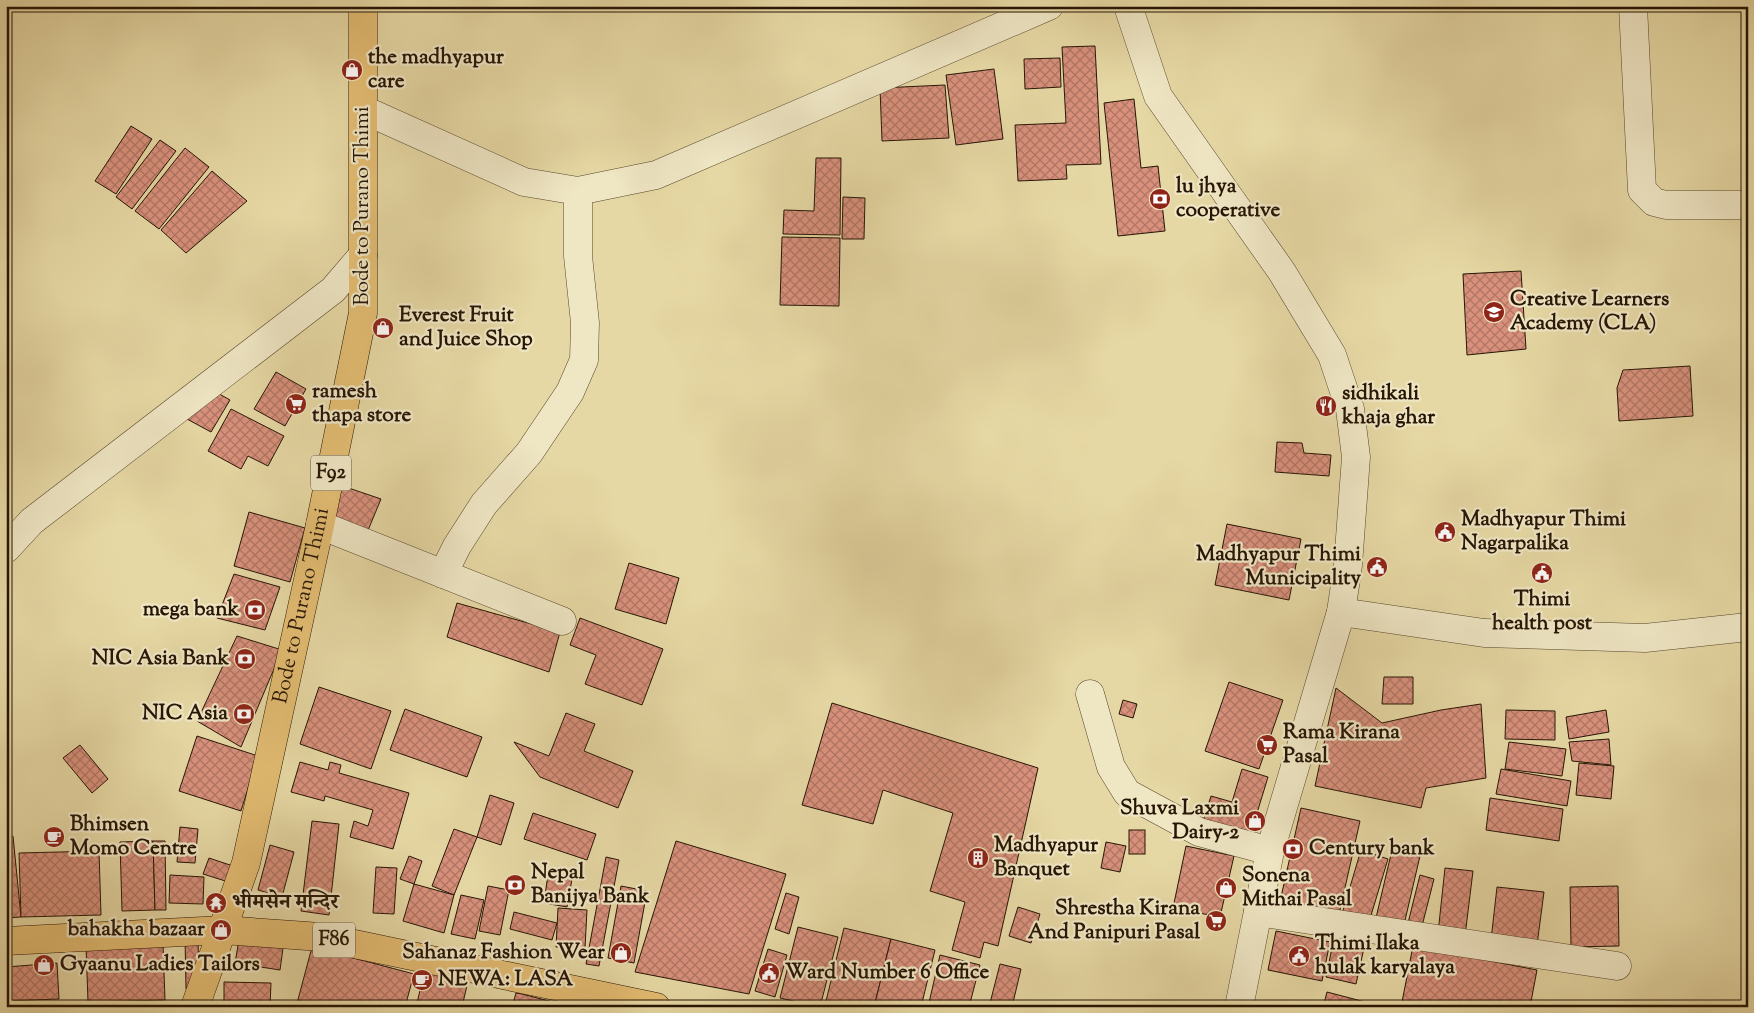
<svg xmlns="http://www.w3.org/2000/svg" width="1754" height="1013" font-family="'Sorts Mill Goudy','Noto Serif Devanagari',serif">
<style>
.building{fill:url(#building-cross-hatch);stroke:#261505}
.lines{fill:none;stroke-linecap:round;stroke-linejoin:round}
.minor-casing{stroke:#56462d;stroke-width:29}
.major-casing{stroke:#261505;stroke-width:29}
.minor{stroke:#efe6c4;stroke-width:28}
.major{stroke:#e3bc72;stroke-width:28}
.labels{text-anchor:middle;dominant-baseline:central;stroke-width:4.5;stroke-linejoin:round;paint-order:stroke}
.shield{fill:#efe6c4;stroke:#62543e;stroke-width:1}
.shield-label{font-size:20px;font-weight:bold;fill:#261505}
.poi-label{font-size:21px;font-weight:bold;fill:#261505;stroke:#efe6c4;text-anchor:start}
.street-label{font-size:21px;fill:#261505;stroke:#efe6c4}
</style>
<defs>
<pattern id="building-cross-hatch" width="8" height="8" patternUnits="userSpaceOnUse" patternTransform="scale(1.25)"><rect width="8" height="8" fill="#d9917c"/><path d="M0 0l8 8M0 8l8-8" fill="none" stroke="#b07564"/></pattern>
</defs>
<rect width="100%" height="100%" fill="#e6d8a4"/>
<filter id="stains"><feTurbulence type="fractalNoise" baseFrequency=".004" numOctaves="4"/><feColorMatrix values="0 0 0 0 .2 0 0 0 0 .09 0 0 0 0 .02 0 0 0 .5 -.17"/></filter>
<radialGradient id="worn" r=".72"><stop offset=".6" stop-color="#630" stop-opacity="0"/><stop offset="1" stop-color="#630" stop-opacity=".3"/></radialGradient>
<g class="building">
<polygon points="1095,46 1101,164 1066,165 1067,179 1018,181 1015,125 1066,123 1062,47"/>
<polygon points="1060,58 1061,87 1025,89 1024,59"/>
<polygon points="994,69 1003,139 956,145 946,75"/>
<polygon points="945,85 949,138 882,141 880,88"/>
<polygon points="1134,99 1141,168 1158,166 1165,231 1118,236 1104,103"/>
<polygon points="131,126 152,139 116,194 95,181"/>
<polygon points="160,140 176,151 132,209 116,197"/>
<polygon points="185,148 209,167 159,229 135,211"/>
<polygon points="816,158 841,158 840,235 783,234 784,210 814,211"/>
<polygon points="212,171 247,201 186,253 161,230"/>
<polygon points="843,197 865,198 864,239 842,239"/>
<polygon points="782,237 840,238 839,306 780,305"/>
<polygon points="1521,271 1526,349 1467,355 1463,274"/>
<polygon points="1690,366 1693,416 1619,421 1617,388 1623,370"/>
<polygon points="276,372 306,389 285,426 254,409"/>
<polygon points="214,391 230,400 211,432 187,419"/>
<polygon points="231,409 284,436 268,466 248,456 241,469 208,451"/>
<polygon points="1277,442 1302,443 1304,453 1331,455 1329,476 1275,472"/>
<polygon points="331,482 381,499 364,540 322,524"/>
<polygon points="249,512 305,528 290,582 234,566"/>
<polygon points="1227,524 1301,539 1289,600 1215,585"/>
<polygon points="629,563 679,578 666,624 615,609"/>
<polygon points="234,574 280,587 265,630 217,618"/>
<polygon points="457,603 560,632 549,672 447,637"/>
<polygon points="580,618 663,649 642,705 585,684 596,655 570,645"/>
<polygon points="237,636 282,650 241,747 197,721"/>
<polygon points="1384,677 1413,677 1413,704 1382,704"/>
<polygon points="1229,682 1283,700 1259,769 1205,751"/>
<polygon points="319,687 391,711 371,769 300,744"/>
<polygon points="1336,688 1382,723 1441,710 1481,704 1486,778 1426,788 1421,808 1315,786"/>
<polygon points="1123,700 1137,704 1133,718 1119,714"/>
<polygon points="832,703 1038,768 998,946 984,942 980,958 952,950 965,902 930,891 953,813 883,790 873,824 802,805"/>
<polygon points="405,709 482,737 467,777 390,750"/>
<polygon points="1506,710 1555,711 1555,740 1505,739"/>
<polygon points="1606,710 1609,732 1569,739 1566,717"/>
<polygon points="566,713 595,724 584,751 633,771 618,808 540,777 514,742 549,756"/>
<polygon points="197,736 258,756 241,811 179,791"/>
<polygon points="1609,739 1611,765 1572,761 1569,742"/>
<polygon points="1509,742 1566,749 1562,776 1505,769"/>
<polygon points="80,745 108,779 92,793 63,758"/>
<polygon points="300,762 328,770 330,762 341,765 339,773 409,793 393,849 350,837 354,821 368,826 373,810 325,796 324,801 291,792"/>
<polygon points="1579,763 1614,766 1611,799 1576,795"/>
<polygon points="1242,769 1268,777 1250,836 1203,821 1211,796 1232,802"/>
<polygon points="1501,769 1571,781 1567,806 1496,794"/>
<polygon points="490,795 514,803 501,845 477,837"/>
<polygon points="1490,798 1563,809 1559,841 1486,830"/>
<polygon points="1301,808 1360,821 1338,919 1279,906"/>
<polygon points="533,813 596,834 587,860 524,839"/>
<polygon points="312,821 339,824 329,915 301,911"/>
<polygon points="180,827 198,829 195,863 177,862"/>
<polygon points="454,829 477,837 454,895 432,886"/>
<rect x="1129" y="830" width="16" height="24"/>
<polygon points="13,836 21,917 6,918 6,837"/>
<polygon points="153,841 155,910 122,911 120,842"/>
<polygon points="153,841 165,841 166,910 155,910"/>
<polygon points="676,841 786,874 749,994 635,972"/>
<polygon points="1106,842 1126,846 1120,872 1101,868"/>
<polygon points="270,845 294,852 282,897 258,890"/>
<polygon points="1186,846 1234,856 1220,917 1173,908"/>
<polygon points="1361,850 1388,859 1369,922 1342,914"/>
<polygon points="1392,850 1420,856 1403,929 1375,922"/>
<polygon points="99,851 101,915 21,917 19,853"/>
<polygon points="409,856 422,861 414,884 400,879"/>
<polygon points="606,857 619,860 599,966 586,964"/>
<polygon points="209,858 239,868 235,884 203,874"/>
<polygon points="376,867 397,868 394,914 373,913"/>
<polygon points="1445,868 1473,871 1465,936 1438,933"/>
<polygon points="548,874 572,879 567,907 544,903"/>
<polygon points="170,875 204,877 203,904 169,903"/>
<polygon points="1420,875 1434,879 1421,930 1407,927"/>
<polygon points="414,884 454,895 444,933 403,921"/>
<polygon points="488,886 509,890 500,935 479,931"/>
<polygon points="621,886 647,891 634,963 608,958"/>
<polygon points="1618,886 1619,946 1571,947 1570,887"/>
<polygon points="1497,887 1544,892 1537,945 1491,940"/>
<polygon points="786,893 799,897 789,934 775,929"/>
<polygon points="461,895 484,900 475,939 451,934"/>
<polygon points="1018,907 1040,914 1031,943 1009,936"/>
<polygon points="558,908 587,910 585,948 556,947"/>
<polygon points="514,912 557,923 552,940 510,929"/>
<polygon points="798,927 838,937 820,1007 780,998"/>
<polygon points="844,928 891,939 874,1007 834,1007 825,1005"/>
<polygon points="1276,931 1330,942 1322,981 1268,970"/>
<polygon points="1335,933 1366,939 1356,984 1326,977"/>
<polygon points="240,934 284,941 280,970 235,963"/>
<polygon points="198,936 199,989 186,989 185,937"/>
<polygon points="891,939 935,950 921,1007 874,1007"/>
<polygon points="163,944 165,1000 88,1002 86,946"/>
<polygon points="1413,946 1537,970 1530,1007 1401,1007"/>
<polygon points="312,947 414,974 405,1007 296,1007"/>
<polygon points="768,949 787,955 775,997 755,991"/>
<polygon points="940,955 980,965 969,1007 928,1007"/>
<polygon points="57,963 59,999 6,1001 6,967"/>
<polygon points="1000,964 1021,969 1012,1007 989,1007"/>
<polygon points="425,970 468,981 462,1007 416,1007"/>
<polygon points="224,982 271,983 270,1007 224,1007"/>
<polygon points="1327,992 1369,1003 1368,1007 1323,1007"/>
<polygon points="516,993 522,994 572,1007 512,1007"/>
<polygon points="55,1003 80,1006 80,1007 54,1007"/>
</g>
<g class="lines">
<g class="minor-casing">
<g id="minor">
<polyline points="1128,6 1158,96 1282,272 1332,355 1350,409 1356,457 1348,565 1341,612 1270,851 1239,1007"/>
<polyline points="1633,6 1642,190 1654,202 1666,205 1748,205"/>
<polyline points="364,110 524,182 578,191 656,175 1049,6"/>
<polyline points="320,525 562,621"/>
<polyline points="6,549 32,521 333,290 363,255"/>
<polyline points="443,574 457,546 484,504 529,453 570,392 584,360 585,323 578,256 578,191"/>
<polyline points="1341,612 1484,633 1645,638 1748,627"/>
<polyline points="1090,694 1111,767 1127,793 1199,832 1270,851"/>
<polyline points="1258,912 1617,966"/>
</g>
</g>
<g class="major-casing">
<g id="major">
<polyline points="6,941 223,930 321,937 656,1007"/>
<path id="s1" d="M195,1007L246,863L320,525L363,313V6"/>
</g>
</g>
<use href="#minor" class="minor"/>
<use href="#major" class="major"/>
</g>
<defs>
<g id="shop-disc" transform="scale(1.125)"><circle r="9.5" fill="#8f2418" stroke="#efe6c4"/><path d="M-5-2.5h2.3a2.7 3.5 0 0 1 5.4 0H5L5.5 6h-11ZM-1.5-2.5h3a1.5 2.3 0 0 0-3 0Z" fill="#fff"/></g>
<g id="bank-disc" transform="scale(1.125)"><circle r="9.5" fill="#8f2418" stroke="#efe6c4"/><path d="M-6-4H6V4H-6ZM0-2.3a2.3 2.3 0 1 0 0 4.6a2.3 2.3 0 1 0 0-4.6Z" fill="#fff"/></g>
<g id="school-disc" transform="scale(1.125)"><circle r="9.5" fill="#8f2418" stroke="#efe6c4"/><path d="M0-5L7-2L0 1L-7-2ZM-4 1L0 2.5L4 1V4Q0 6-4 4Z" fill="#fff"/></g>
<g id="supermarket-disc" transform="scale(1.125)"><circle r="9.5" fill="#8f2418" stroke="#efe6c4"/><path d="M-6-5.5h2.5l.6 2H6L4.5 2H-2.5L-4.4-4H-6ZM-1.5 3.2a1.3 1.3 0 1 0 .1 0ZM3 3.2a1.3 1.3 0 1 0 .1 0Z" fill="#fff"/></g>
<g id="restaurant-disc" transform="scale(1.125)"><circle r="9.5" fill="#8f2418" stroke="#efe6c4"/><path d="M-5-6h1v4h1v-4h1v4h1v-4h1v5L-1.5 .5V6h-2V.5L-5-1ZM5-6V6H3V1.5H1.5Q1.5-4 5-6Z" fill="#fff"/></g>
<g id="civic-disc" transform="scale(1.125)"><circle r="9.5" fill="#8f2418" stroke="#efe6c4"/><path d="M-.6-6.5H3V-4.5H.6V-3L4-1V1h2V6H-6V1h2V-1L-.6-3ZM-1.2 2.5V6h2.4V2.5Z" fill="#fff"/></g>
<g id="cafe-disc" transform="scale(1.125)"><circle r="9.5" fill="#8f2418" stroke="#efe6c4"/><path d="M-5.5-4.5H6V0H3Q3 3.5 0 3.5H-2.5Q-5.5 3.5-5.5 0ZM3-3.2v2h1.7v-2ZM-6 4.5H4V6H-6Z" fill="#fff"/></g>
<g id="building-disc" transform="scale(1.125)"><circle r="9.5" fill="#8f2418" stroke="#efe6c4"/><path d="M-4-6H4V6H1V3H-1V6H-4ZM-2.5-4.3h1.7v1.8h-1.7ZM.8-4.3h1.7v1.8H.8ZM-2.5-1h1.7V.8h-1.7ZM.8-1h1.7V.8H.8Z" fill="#fff"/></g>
<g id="temple-disc" transform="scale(1.125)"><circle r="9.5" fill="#8f2418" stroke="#efe6c4"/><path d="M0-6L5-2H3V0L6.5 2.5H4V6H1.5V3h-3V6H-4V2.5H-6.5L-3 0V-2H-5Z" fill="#fff"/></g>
</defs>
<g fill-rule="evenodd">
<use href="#shop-disc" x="352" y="70"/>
<use href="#bank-disc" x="1160" y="199"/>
<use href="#school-disc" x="1494" y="312"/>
<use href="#shop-disc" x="383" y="328"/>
<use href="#supermarket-disc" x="296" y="404"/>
<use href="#restaurant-disc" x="1326" y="406"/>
<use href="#civic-disc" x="1445" y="532"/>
<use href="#civic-disc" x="1377" y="567"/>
<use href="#civic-disc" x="1542" y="573"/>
<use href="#bank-disc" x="255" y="610"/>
<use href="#bank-disc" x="245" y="659"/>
<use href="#bank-disc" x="244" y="714"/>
<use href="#supermarket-disc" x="1267" y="745"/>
<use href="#shop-disc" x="1255" y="821"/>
<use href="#cafe-disc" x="54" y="837"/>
<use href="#bank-disc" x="1293" y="849"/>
<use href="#building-disc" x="978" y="858"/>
<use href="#bank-disc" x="515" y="885"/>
<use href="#shop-disc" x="1226" y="888"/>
<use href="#temple-disc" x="216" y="903"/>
<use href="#supermarket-disc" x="1216" y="921"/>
<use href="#shop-disc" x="221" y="930"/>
<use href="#shop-disc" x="621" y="953"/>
<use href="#civic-disc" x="1299" y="956"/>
<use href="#shop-disc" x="44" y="965"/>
<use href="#civic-disc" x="769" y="973"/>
<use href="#cafe-disc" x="422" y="980"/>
</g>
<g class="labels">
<g class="shield">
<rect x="311" y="455.5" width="40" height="35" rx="4"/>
<rect x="313" y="922.5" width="42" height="35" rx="4"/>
</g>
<g class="shield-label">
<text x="331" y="473">F92</text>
<text x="334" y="940">F86</text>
</g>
<g class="poi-label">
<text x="368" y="58">the madhyapur<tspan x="368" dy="24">care</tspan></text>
<text x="1176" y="187">lu jhya<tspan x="1176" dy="24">cooperative</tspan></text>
<text x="1510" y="300">Creative Learners<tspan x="1510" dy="24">Academy (CLA)</tspan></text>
<text x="399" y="316">Everest Fruit<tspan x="399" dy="24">and Juice Shop</tspan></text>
<text x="312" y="392">ramesh<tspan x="312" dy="24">thapa store</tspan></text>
<text x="1342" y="394">sidhikali<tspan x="1342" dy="24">khaja ghar</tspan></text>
<text x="1461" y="520">Madhyapur Thimi<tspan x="1461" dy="24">Nagarpalika</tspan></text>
<text x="1361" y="555" text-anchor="end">Madhyapur Thimi<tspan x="1361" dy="24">Municipality</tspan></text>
<text x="1542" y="600" text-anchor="middle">Thimi<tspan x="1542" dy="24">health post</tspan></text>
<text x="239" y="610" text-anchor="end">mega bank</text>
<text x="229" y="659" text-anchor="end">NIC Asia Bank</text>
<text x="228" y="714" text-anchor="end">NIC Asia</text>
<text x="1283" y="733">Rama Kirana<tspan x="1283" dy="24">Pasal</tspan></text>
<text x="1239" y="809" text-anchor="end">Shuva Laxmi<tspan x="1239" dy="24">Dairy-2</tspan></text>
<text x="70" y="825">Bhimsen<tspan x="70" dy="24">Momo Centre</tspan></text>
<text x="994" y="846">Madhyapur<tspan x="994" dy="24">Banquet</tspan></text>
<text x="1309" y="849">Century bank</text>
<text x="531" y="873">Nepal<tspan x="531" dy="24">Banijya Bank</tspan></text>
<text x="1242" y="876">Sonena<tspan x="1242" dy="24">Mithai Pasal</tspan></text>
<text x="232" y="903">भीमसेन मन्दिर</text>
<text x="1200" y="909" text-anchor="end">Shrestha Kirana<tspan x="1200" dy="24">And Panipuri Pasal</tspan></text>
<text x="205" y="930" text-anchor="end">bahakha bazaar</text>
<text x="1315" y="944">Thimi Ilaka<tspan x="1315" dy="24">hulak karyalaya</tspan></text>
<text x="605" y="953" text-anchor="end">Sahanaz Fashion Wear</text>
<text x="60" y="965">Gyaanu Ladies Tailors</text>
<text x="785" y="973">Ward Number 6 Office</text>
<text x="438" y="980">NEWA: LASA</text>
</g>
<g class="street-label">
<text transform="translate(363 206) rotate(-90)">Bode to Purano Thimi</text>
<text stroke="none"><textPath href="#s1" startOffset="416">Bode to Purano Thimi</textPath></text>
</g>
</g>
<rect width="1754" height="1013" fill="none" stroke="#e6d8a4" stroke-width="25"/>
<rect x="8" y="8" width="1739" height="998" fill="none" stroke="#261505" stroke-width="2.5"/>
<rect x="12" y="12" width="1729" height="988" fill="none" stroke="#261505"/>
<rect width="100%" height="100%" filter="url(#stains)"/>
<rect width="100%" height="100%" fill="url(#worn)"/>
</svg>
